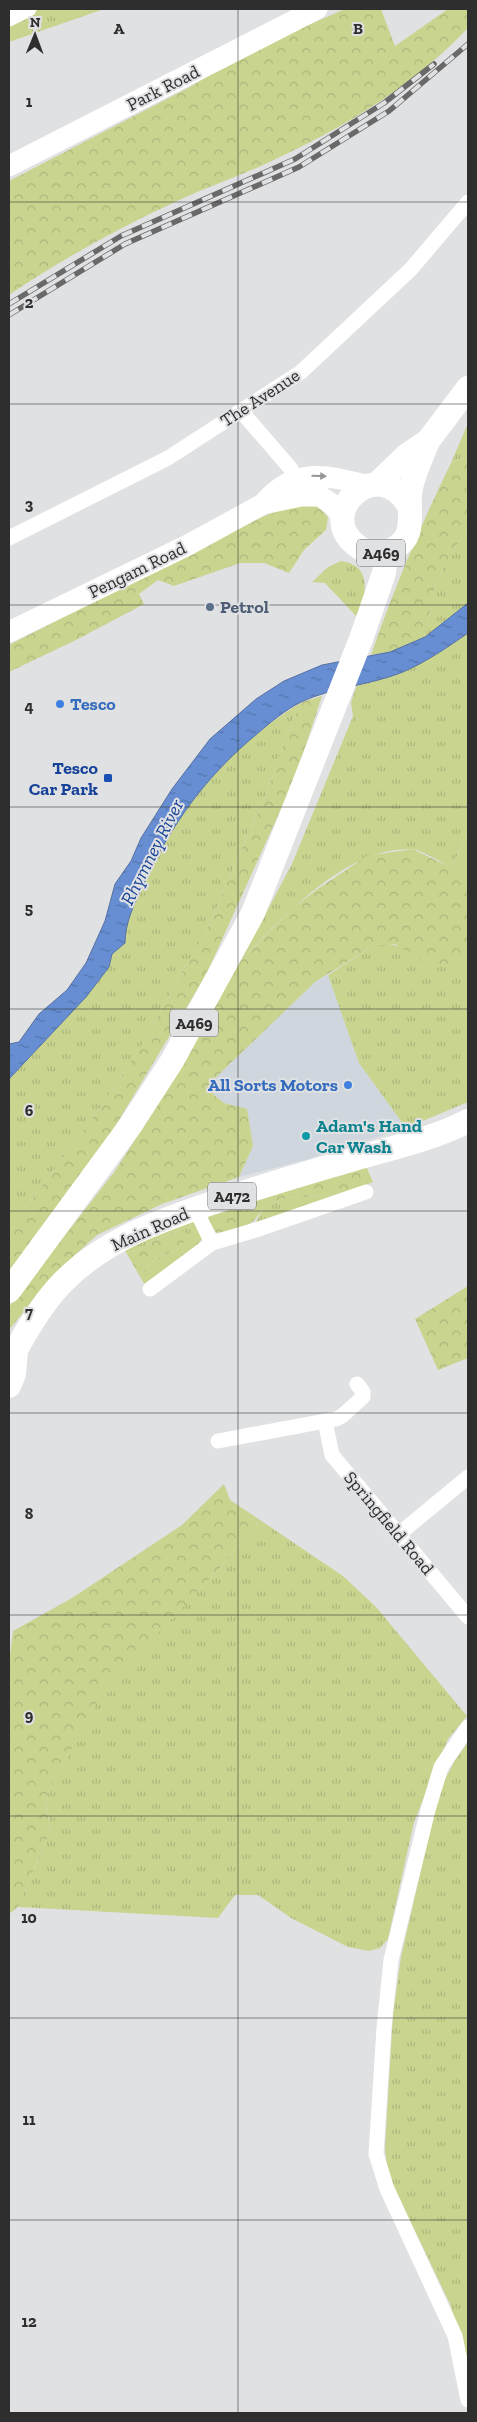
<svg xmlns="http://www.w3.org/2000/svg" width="477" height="2422" font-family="'Zilla Slab',serif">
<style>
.built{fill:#cfd6de}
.grass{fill:url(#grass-tufts)}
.forest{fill:url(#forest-crowns)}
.garden{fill:#c9d48f}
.water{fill:url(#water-ripples);stroke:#5671a2}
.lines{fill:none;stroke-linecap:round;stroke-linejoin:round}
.street{stroke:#fff;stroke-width:15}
.secondary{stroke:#fff;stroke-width:21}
.primary{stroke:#fff;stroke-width:24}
.rail-casing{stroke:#69696a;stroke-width:5.5}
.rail{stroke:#e0e1e3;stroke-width:4;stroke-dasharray:11;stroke-linecap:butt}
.oneway{fill:#969697}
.grid{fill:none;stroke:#2e2e2f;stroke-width:1;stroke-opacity:0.55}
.service-dot{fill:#5c6f8a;stroke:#e0e1e3;stroke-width:2}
.shop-dot{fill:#3f7fe0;stroke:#e0e1e3;stroke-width:2}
.transit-dot{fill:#1a4fb4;stroke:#e0e1e3;stroke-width:2}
.culture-dot{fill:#0f9aa8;stroke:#e0e1e3;stroke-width:2}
.labels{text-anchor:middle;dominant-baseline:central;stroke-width:4;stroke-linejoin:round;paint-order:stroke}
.shield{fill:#e0e1e3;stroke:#636465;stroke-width:1}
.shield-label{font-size:16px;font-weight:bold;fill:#2e2e2f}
.street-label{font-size:18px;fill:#2e2e2f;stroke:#e0e1e3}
.service-label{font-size:18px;font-weight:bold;fill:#4e5e75;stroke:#e0e1e3;text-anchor:start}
.shop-label{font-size:18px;font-weight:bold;fill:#366cbe;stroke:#e0e1e3;text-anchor:start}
.transit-label{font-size:18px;font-weight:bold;fill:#164399;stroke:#e0e1e3;text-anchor:end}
.culture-label{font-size:18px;font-weight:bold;fill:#0d838f;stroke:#e0e1e3;text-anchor:start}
.water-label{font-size:19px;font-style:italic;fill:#184496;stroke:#e0e1e3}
.grid-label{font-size:16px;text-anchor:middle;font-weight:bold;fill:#2e2e2f;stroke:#e0e1e3;stroke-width:4;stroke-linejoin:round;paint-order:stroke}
</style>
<defs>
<pattern id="grass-tufts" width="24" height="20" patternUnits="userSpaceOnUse" patternTransform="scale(1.25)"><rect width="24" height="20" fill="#c9d48f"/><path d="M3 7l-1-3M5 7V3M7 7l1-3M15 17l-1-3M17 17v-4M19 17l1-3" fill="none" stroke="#adb67c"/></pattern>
<pattern id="forest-crowns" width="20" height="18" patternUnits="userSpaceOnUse" patternTransform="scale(1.25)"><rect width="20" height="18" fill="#c9d48f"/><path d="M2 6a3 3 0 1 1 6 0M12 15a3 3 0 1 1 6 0" fill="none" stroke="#adb67c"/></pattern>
<pattern id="water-ripples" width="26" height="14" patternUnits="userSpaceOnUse" patternTransform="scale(1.25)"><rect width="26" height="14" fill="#678ed3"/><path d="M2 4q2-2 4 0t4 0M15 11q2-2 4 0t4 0" fill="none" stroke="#5574ac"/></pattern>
</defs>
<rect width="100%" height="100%" fill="#e0e1e3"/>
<polygon class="built" points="328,975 359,1063 406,1128 305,1160 239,1177 253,1146 224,1103 214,1095 212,1081 315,982"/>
<g class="grass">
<polygon points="33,9 104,9 9,42 9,22"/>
<polygon points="468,423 468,457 451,463"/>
<polygon points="468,526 468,603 425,637 436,582"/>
<path d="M341,561C373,565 366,595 358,618L325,583L312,582L328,567Z"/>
<path d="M468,633V829L452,868C443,863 420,849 410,849C343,849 285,916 241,960L292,864L353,716L351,702L357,685L403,672L445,649Z"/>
<path d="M302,702L292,721L270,784L205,934L183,970L142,1045L100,1108L9,1230V1079L86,997L109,967L112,954L125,943C125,921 135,901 144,882C179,807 231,745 302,702Z"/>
<path d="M385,944C424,945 413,982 468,958V1102L406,1128L359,1063L328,975L373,946Z"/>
<polygon points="340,1195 256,1222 264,1206 287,1198"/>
<polygon points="197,1221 202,1239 196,1247 145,1285 139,1275 154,1260 180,1247 180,1229 127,1254 124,1249 173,1224"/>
<polygon points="260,1520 343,1576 376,1607 467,1716 448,1739 414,1822 388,1939 380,1948 369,1951 348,1947 291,1918 258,1895 235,1895 218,1918 18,1907 50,1832 46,1796 105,1687 214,1575"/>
<polygon points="468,1742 468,2362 450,2304 388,2175 385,2149 393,2013 401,1957 439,1791 454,1762"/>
</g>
<g class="forest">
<path d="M345,9H381L395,46L448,9H468V28C417,82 349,125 282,156C248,173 212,185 177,201C119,228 62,259 9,295V181L188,88L252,50Z"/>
<path d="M468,457V526L436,582L425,637L390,652L371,655C394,589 420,526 451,463Z"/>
<polygon points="287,506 317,506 328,517 326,530 304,550 289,573 264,563 240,563 174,586 158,580 139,594 144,604 78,639 9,672 9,645 238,528"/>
<polygon points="322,696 295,778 206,975 95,1160 9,1271 9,1230 100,1108 142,1045 183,970 205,934 270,784 292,721 302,702"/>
<polygon points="412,849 459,871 464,880 468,882 468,958 452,965 438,967 429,966 395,944 373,946 315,982 212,1081 214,1095 224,1103 247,1109 253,1146 239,1177 162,1204 97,1235 54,1274 9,1330 9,1307 115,1171 152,1113 241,960 294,907 319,888 367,856"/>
<path d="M365,1164L373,1182L340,1195L287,1198L264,1206C251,1229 242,1229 217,1233L208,1224V1213Z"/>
<polygon points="180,1229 189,1235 180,1247 154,1260 139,1275 127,1254"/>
<polygon points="468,1286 468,1358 438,1370 415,1319"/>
<polygon points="224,1484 230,1500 260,1520 214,1575 105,1688 46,1796 50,1832 18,1907 9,1914 9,1664 13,1631 72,1598 182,1525"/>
</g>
<path class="garden" d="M468,829V882C461,879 460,872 452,868Z"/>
<path class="water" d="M468,603V633C448,647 426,662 403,672C371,685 333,687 301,702C285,710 271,722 258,733C206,776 171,824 143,886C134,904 125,923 125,943L112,954L109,967L86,997L9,1079V1044L19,1042L39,1014L67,990L86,963L105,921L115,884L131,861L141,838L172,789L210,739L256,699L284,681L322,665L390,652L425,637Z"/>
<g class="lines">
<g class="street">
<polyline points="9,19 29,9"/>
<polyline points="241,411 291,469 300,488"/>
<polyline points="9,538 168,458 301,372 411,269 468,202"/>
<polyline points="195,1208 212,1243"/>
<polyline points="150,1289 212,1243 259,1229 366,1192"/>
<polyline points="325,1421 332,1455 468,1617"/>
<polyline points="218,1441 336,1419 342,1416 363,1397 363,1392 357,1384"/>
<polyline points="399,1534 468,1477"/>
<polyline points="468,1727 441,1767 428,1810 391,1960 384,2028 376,2154 387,2189 455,2336 468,2400"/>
</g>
<g class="secondary">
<polyline points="9,166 317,9"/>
<path d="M263,504C294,466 327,475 369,486"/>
<polyline points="9,632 188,545 263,504 301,496 320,496 333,505 342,516"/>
</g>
<g class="primary">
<polyline points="377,484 407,455 428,441 468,388"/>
<path d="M410,508C379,449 310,516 360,548C370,555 382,554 393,549C419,536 406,510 411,488C414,472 422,457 428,441"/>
<polyline points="9,1291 130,1126 172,1061 253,913 361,639 384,573 387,552"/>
<path d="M9,1356L16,1350C29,1326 44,1301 63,1282C104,1240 159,1221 212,1203C261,1186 311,1172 361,1157C396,1147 435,1138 468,1121"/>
<polyline points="9,1386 14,1374 16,1350"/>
</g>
<g class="rail-casing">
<g id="rail">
<polyline points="9,304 121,236 295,159 384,103 434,64"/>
<polyline points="9,315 125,244 299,167 389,111 468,44"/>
</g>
</g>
<use href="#rail" class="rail"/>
</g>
<defs><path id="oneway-solid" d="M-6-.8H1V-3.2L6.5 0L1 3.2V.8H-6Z" transform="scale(1.25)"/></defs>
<use class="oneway" href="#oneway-solid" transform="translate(319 476) rotate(2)"/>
<path class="grid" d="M238,9V2413M9,202H468M9,404H468M9,605H468M9,807H468M9,1009H468M9,1211H468M9,1413H468M9,1615H468M9,1816H468M9,2018H468M9,2220H468"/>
<circle class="service-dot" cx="210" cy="607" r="5"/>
<g class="shop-dot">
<circle cx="60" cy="704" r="5"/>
<circle cx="348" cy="1085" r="5"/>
</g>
<rect class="transit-dot" x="103" y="773" width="10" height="10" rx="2.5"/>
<circle class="culture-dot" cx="306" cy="1136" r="5"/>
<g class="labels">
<g class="shield">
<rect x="357" y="539.5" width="48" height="27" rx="4"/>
<rect x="170" y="1009.5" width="48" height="27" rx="4"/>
<rect x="208" y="1182.5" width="48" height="27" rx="4"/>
</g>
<g class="shield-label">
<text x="381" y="553">A469</text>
<text x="194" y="1023">A469</text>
<text x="232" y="1196">A472</text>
</g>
<g class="street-label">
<text transform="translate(163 88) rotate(-27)">Park Road</text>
<text transform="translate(260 398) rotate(-33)">The Avenue</text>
<text transform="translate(137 570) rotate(-26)">Pengam Road</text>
<text transform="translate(150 1229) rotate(-24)">Main Road</text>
<text transform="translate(389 1523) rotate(50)">Springfield Road</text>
</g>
<g class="service-label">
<text x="220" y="607">Petrol</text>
</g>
<g class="shop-label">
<text x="70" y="704">Tesco</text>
<text x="338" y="1085" text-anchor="end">All Sorts Motors</text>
</g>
<g class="transit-label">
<text x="98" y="768">Tesco<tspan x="98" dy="21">Car Park</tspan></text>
</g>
<g class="culture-label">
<text x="316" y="1126">Adam's Hand<tspan x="316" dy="21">Car Wash</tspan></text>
</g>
<g class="water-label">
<text transform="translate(152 852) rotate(-63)">Rhymney River</text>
</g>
</g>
<g class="grid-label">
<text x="119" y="34">A</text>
<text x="358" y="34">B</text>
<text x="29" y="107">1</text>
<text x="29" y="308">2</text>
<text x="29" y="510">3</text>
<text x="29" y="712">4</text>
<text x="29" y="914">5</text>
<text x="29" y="1116">6</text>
<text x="29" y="1318">7</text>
<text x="29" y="1519">8</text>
<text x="29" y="1721">9</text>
<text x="29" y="1923">10</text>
<text x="29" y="2125">11</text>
<text x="29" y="2327">12</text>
</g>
<rect width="477" height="2422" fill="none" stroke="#2e2e2f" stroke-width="20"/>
<g transform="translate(35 35) rotate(1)" stroke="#e0e1e3" stroke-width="4" paint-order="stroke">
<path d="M0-4L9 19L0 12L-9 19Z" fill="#2e2e2f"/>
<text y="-8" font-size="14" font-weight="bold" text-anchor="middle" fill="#2e2e2f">N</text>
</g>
</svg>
